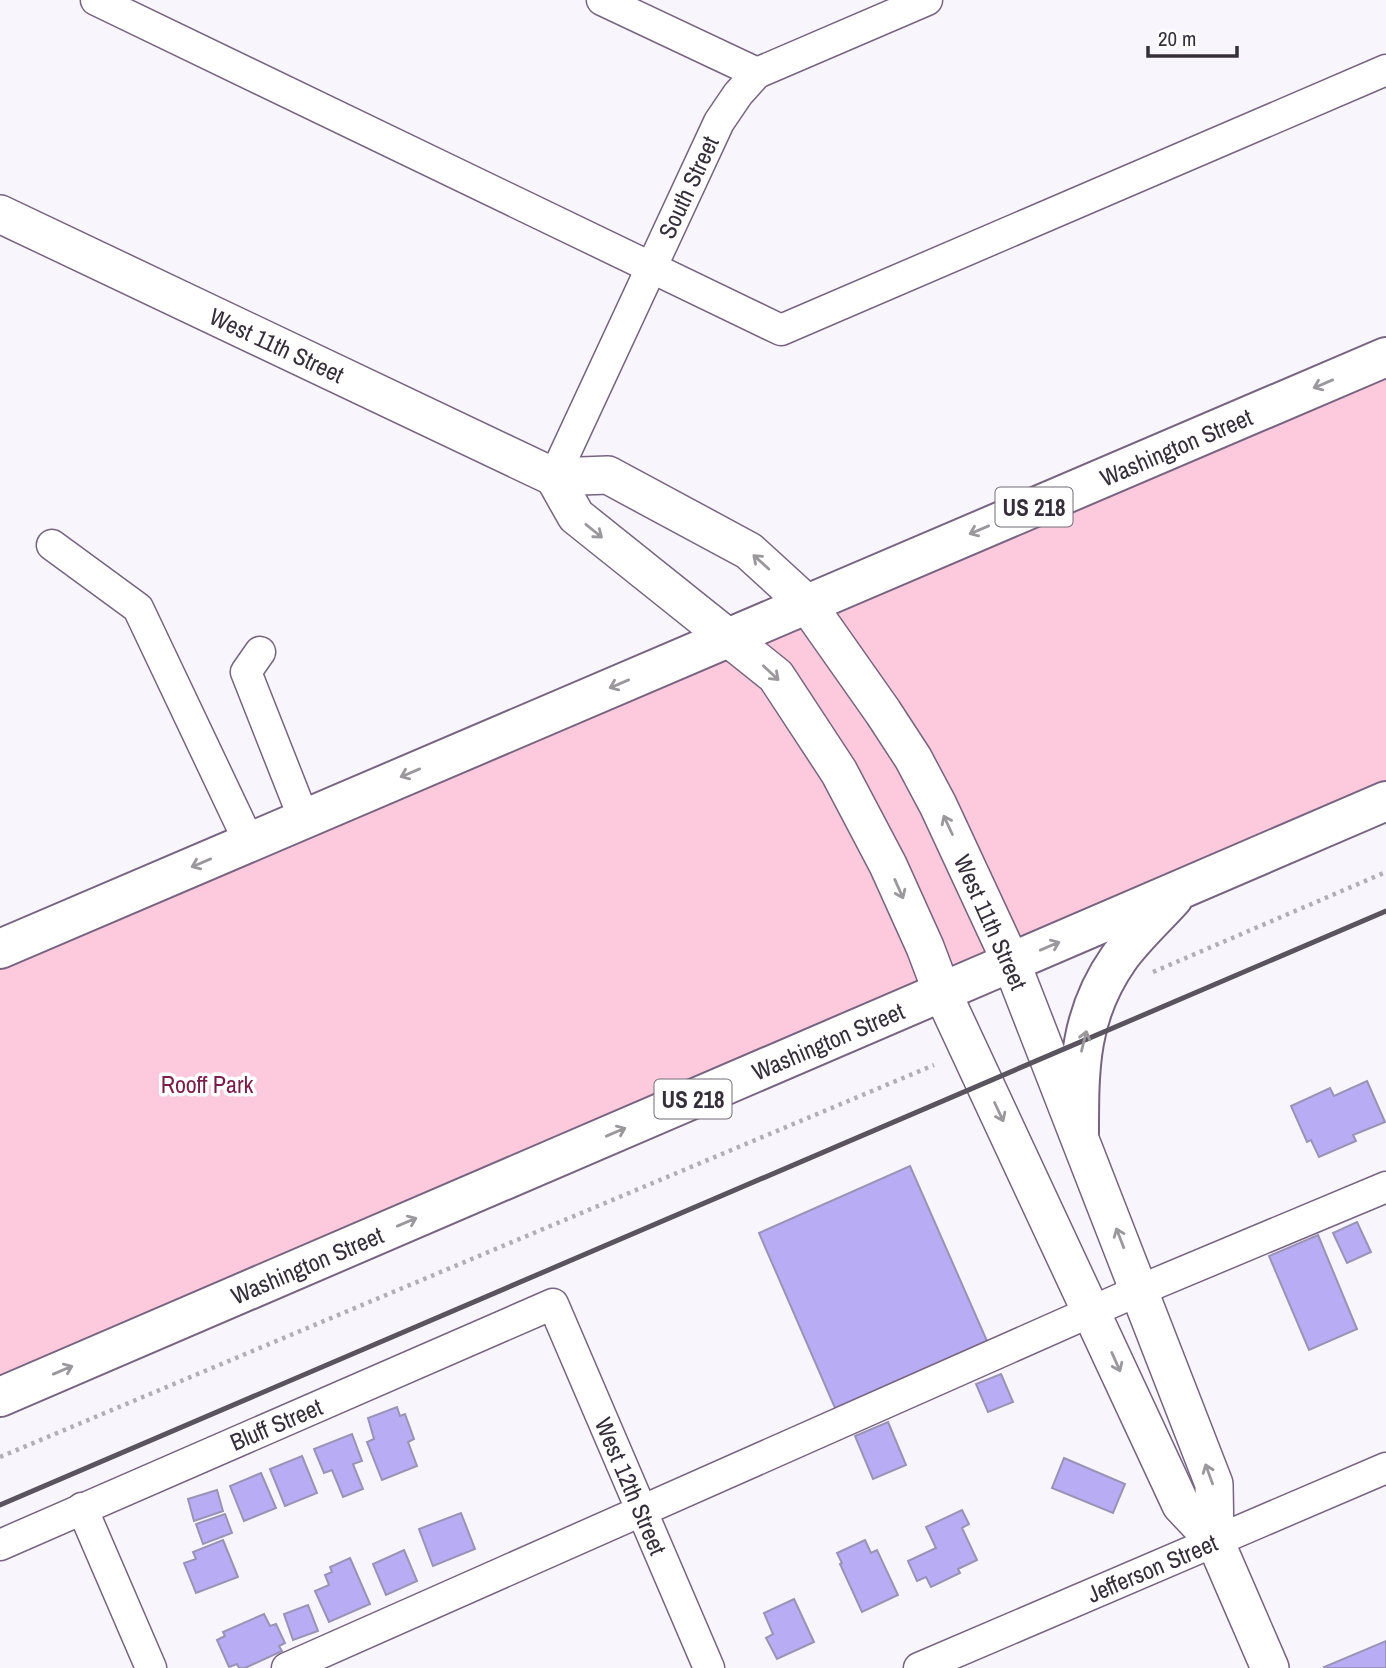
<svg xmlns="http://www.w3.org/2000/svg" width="1386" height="1668" font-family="'Archivo Narrow',sans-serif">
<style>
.green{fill:#fccadc}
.building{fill:#b8acf5;stroke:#9994b5;stroke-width:2}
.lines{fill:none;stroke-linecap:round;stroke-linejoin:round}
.minor-casing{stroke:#766480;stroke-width:33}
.major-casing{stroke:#766480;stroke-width:40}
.highway-casing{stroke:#766480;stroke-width:42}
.path{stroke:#b2adb6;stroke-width:4.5;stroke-dasharray:3.5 5;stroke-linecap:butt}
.minor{stroke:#fff;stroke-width:30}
.major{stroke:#fff;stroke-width:37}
.highway{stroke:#fff;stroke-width:38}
.rail{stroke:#5a545f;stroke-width:5}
.oneway{stroke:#9a979d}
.labels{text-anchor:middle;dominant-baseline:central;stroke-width:7;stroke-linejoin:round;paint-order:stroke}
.shield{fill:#fff;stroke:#726d76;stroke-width:2}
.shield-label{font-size:23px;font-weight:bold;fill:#362f3b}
.street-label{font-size:24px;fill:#362f3b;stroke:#fff}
.park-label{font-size:24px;fill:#7a1d4a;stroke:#fff}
</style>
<rect width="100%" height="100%" fill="#f9f5fc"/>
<polygon class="green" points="1386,357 1386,801 0,1397 0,949"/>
<g class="building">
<polygon points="1367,1081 1385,1122 1353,1135 1356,1141 1319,1157 1311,1140 1307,1142 1291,1106 1330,1088 1334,1096"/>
<polygon points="910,1166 987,1341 835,1408 759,1233"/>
<polygon points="1357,1222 1371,1252 1347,1263 1333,1233"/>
<polygon points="1318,1235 1357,1329 1309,1350 1269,1256"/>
<polygon points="1001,1374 1013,1402 988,1412 976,1384"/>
<polygon points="397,1407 400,1416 405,1414 414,1439 408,1442 417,1466 382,1480 367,1442 374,1439 368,1418"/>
<polygon points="888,1422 906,1465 873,1479 855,1436"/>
<polygon points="352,1434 362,1461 353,1464 363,1489 343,1497 332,1470 324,1473 314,1449"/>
<polygon points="302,1456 317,1493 285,1506 270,1469"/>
<polygon points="1064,1458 1125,1484 1113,1513 1052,1488"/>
<polygon points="261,1473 276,1508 244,1521 230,1486"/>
<polygon points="217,1490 223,1511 194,1521 188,1499"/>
<polygon points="962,1510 969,1524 962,1528 977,1560 958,1569 960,1573 931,1587 926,1577 917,1581 908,1561 936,1548 926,1527"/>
<polygon points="461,1513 475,1549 433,1566 419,1529"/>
<polygon points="225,1514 232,1533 203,1544 196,1524"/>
<polygon points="223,1540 238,1577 196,1593 184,1563 196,1559 193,1552"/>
<polygon points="865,1540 871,1553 877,1550 898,1595 862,1612 840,1564 842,1563 837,1553"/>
<polygon points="404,1550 417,1581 386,1595 373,1564"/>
<polygon points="350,1558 370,1604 329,1622 315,1591 329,1585 325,1575 332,1572 330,1567"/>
<polygon points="794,1599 814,1642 777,1659 766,1638 773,1634 764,1613"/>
<polygon points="308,1605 318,1631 293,1640 284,1614"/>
<polygon points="264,1614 270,1626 276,1624 285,1643 279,1646 282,1651 245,1668 239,1668 237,1664 229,1667 217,1640 225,1636 223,1632"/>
<polygon points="1386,1641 1386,1668 1325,1668 1324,1667"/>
</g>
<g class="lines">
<g class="minor-casing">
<g id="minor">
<polyline points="96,0 781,330 1386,70"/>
<polyline points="602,0 757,73"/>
<polyline points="554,477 719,122 738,94 757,73 927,0"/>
<polyline points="52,545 138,608 249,842"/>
<polyline points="260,652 246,672 304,819"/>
<polyline points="82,1508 151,1668"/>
<polyline points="0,1545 553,1304 709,1668"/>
<polyline points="287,1668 1140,1290 1386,1187"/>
<polyline points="919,1668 1386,1468"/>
</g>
</g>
<g class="major-casing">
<g id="major">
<polyline points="0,214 554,477 608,475 749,551 807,604 883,712 913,758 938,805 1011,962 1214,1484 1215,1541"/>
<polyline points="554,477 576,516 776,676 839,772 888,865 925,947 942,992 1181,1505 1215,1541 1270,1668"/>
</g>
</g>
<g class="highway-casing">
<g id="highway">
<polyline points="0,949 1386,357"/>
<path d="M1079,1133C1079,1067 1079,1015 1119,958C1134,937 1155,918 1173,898"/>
<polyline points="0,1397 1386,801"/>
</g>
</g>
<g class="path">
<polyline points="1153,972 1386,872"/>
<polyline points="0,1457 934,1065"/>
</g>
<use href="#minor" class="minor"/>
<use href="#major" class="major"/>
<use href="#highway" class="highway"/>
<polyline class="rail" points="0,1505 1386,911"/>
</g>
<defs><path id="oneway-shaft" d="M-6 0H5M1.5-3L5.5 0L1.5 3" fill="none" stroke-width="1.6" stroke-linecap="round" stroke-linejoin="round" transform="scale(1.75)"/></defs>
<g class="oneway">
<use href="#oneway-shaft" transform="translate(1323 384) rotate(157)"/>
<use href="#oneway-shaft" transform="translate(979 530) rotate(157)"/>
<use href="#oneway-shaft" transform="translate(594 531) rotate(39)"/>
<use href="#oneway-shaft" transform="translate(761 562) rotate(-138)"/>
<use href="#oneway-shaft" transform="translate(771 673) rotate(43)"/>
<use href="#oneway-shaft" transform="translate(619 684) rotate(157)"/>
<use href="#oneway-shaft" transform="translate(410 773) rotate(157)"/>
<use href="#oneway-shaft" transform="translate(948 825) rotate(-115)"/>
<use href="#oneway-shaft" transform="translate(201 863) rotate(157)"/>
<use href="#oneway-shaft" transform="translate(899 889) rotate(66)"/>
<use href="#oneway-shaft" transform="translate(1050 946) rotate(-23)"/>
<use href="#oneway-shaft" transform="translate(1084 1041) rotate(-76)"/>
<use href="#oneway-shaft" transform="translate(999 1112) rotate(65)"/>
<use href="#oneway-shaft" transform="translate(616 1132) rotate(-23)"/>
<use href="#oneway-shaft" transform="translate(407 1222) rotate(-23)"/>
<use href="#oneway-shaft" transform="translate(1120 1238) rotate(-111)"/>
<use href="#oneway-shaft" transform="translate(1116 1362) rotate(66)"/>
<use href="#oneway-shaft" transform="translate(63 1370) rotate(-23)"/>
<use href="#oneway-shaft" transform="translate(1209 1474) rotate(-110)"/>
</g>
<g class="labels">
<g class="shield">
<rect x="995.5" y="487.5" width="77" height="39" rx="5"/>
<rect x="654.5" y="1079.5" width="77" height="39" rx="5"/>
</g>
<g class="shield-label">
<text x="1034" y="507">US 218</text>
<text x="693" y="1099">US 218</text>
</g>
<g class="street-label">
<text transform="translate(688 187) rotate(-65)">South Street</text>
<text transform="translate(277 345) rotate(25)">West 11th Street</text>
<text transform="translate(1176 447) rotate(-23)">Washington Street</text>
<text transform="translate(991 922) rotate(66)">West 11th Street</text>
<text transform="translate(828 1041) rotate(-23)">Washington Street</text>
<text transform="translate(307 1265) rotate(-23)">Washington Street</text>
<text transform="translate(276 1424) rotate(-23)">Bluff Street</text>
<text transform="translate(631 1486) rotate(67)">West 12th Street</text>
<text transform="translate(1152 1568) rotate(-23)">Jefferson Street</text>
</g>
<g class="park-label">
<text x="207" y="1084">Rooff Park</text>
</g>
</g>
<path d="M1148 46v10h89v-10" fill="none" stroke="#362f3b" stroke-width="3.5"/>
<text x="1158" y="46" font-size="21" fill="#362f3b" stroke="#ffffff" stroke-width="5" paint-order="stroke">20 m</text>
</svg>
